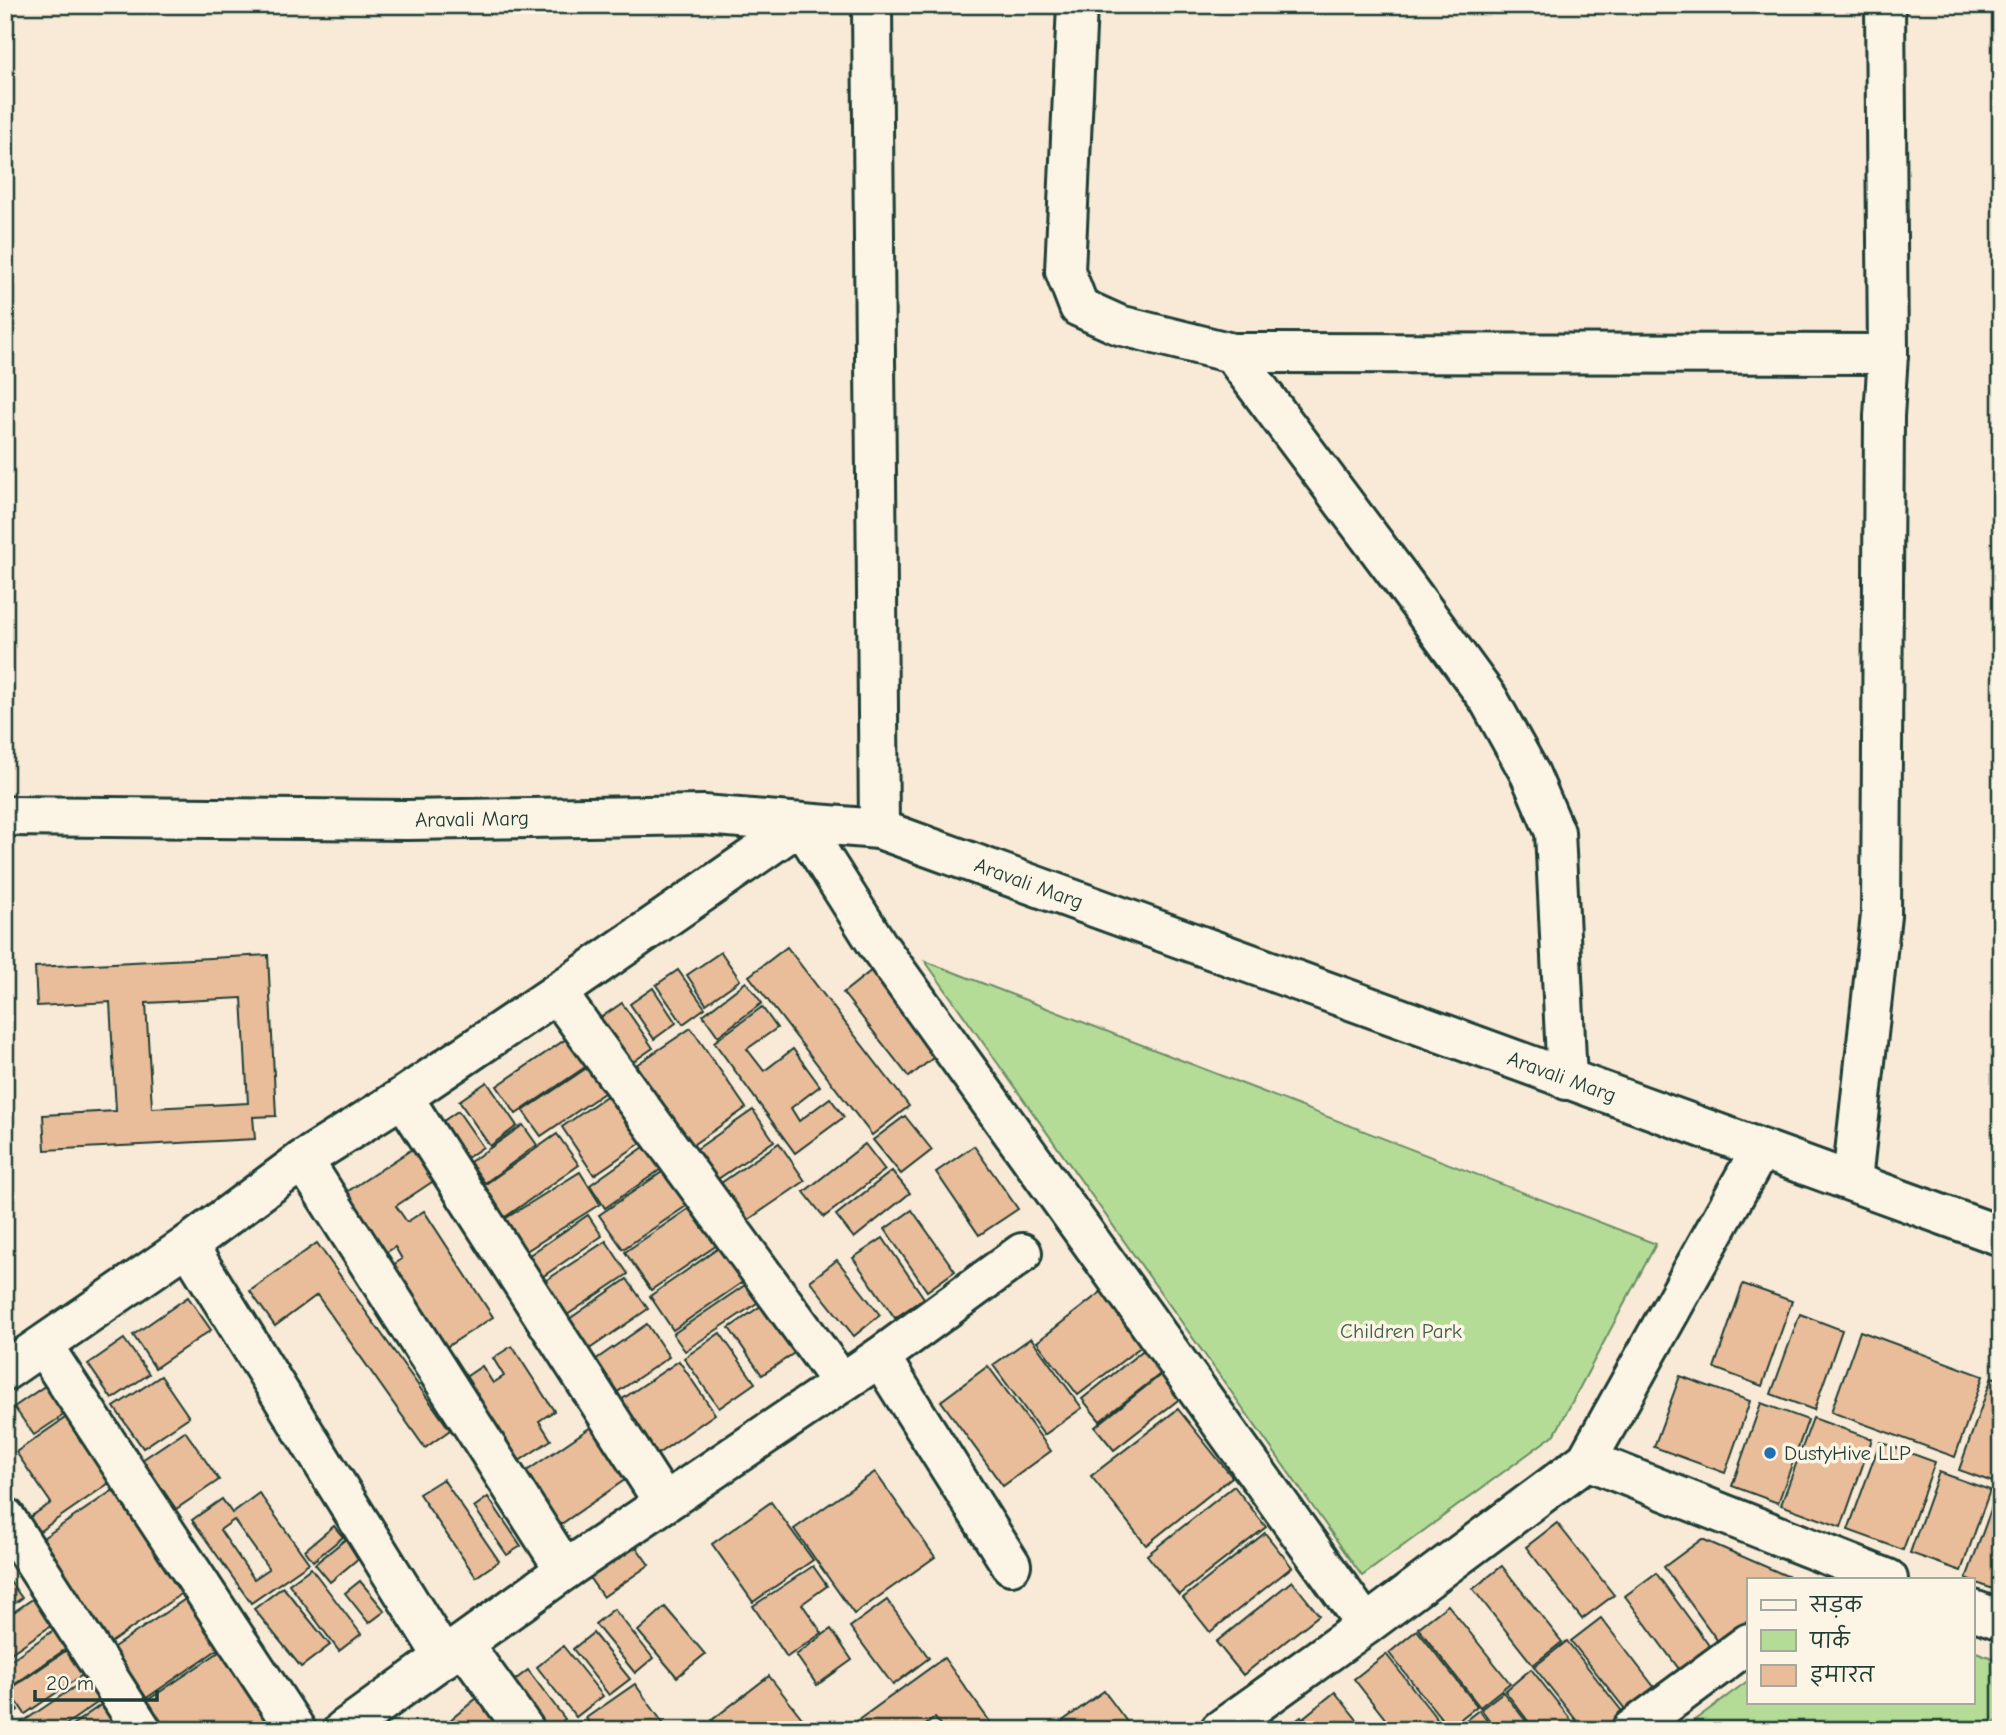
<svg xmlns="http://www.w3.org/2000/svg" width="2006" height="1735" font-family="'Comic Neue','Playpen Sans Deva',sans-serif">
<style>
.green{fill:#b5dc97;stroke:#6a8c66;stroke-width:2}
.building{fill:#eabd9a;stroke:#1f3d34;stroke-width:2;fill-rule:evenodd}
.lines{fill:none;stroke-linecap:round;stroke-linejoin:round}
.minor-casing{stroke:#1f3d34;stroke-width:44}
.minor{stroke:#fcf5e5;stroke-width:38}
.poi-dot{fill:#1f6fb2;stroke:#fcf5e5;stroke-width:2.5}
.labels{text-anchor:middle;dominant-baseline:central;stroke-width:7;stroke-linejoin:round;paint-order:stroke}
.street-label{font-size:21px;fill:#1f3d34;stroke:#fcf5e5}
.park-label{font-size:21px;fill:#3d5d48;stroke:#fcf5e5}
.poi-label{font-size:21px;fill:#1f3d34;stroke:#fcf5e5;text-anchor:start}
</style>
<rect width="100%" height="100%" fill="#f8ead6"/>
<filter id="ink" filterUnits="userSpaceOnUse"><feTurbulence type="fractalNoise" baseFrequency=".0143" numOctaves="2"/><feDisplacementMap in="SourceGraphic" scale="14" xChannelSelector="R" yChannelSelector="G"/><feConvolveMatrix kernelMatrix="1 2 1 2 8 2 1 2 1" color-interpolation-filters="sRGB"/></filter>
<g filter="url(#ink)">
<g class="green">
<polygon points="925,961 1656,1244 1555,1434 1362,1576"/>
<polygon points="1973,1651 2001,1661 2001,1718 1984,1730 1681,1730 1749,1680 1749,1702 1973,1702"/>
</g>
<g class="building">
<polygon points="787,947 909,1106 872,1135 749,976"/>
<polygon points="721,952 740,980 706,1004 687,975"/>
<path d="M268,955L276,1116L253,1117L255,1139L45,1150L43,1115L116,1111L110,1002L37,1006L35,967ZM242,998L248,1103L152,1108L146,1003Z"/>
<polygon points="678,970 705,1008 683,1024 656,985"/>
<polygon points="872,970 938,1054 909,1077 843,993"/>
<polygon points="746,982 762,1003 718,1036 703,1015"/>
<polygon points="653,988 676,1023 654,1039 630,1004"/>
<polygon points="622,1003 653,1048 624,1068 593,1023"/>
<polygon points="762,1007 777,1028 747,1049 764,1071 793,1049 820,1086 791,1108 799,1121 830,1098 844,1117 795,1153 714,1042"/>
<polygon points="691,1028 746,1108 691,1146 636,1065"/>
<polygon points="575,1033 594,1061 516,1114 497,1086"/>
<polygon points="603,1057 620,1082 541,1136 523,1111"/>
<polygon points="487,1082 517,1126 490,1146 459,1101"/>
<polygon points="618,1088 651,1136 594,1175 562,1127"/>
<polygon points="753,1110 774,1141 715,1181 694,1151"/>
<polygon points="458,1111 483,1147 464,1160 439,1124"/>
<polygon points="905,1116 932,1150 901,1174 873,1140"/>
<polygon points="523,1125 537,1145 485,1183 470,1162"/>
<polygon points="557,1134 579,1165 501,1220 480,1188"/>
<polygon points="654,1140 670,1163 605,1208 590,1185"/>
<polygon points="779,1143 805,1181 748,1220 721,1183"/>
<polygon points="865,1144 885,1170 824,1217 804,1192"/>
<polygon points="417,1146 438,1178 396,1206 407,1222 424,1211 493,1317 437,1353 384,1271 402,1259 395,1247 376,1259 336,1199"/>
<polygon points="974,1146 1018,1209 979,1235 936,1172"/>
<polygon points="671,1166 695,1200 623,1249 599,1215"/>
<polygon points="892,1171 910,1193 854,1238 836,1215"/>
<polygon points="580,1172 600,1204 523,1253 503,1220"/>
<polygon points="697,1203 723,1241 651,1290 625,1252"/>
<polygon points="912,1210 955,1271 927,1291 885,1229"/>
<polygon points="588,1215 602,1236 539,1279 525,1258"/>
<polygon points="883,1238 924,1298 895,1318 853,1258"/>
<polygon points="606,1241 628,1274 564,1317 542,1283"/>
<polygon points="317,1243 450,1430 425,1448 317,1295 275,1326 250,1291"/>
<polygon points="723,1245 747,1279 673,1330 650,1296"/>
<polygon points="837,1260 880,1315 854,1336 810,1281"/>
<polygon points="627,1279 648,1309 582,1354 562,1324"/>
<polygon points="748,1283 760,1301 685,1351 673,1334"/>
<polygon points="1743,1284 1792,1301 1762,1386 1714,1368"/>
<polygon points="1110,1285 1152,1338 1078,1395 1037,1342"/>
<polygon points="188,1297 211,1330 155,1368 133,1335"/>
<polygon points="768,1301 800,1349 762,1375 729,1328"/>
<polygon points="1800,1314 1842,1330 1814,1410 1771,1394"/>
<polygon points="647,1324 669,1357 607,1399 585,1367"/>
<polygon points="1860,1331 1983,1376 1955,1457 1831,1412"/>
<polygon points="720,1333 755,1383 719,1408 684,1358"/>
<polygon points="1031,1338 1082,1408 1044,1435 993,1365"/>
<polygon points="124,1339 149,1374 112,1399 88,1364"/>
<polygon points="512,1346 554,1411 539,1421 551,1440 519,1461 464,1378 482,1366 493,1383 504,1376 493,1358"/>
<polygon points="1146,1348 1164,1371 1100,1421 1082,1399"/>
<polygon points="679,1361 715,1414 649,1460 612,1406"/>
<polygon points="988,1366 1051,1451 1003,1486 941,1401"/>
<polygon points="1168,1369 1187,1393 1114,1450 1095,1427"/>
<polygon points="161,1376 189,1417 143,1448 114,1407"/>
<polygon points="1680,1376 1750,1401 1725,1473 1654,1447"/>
<polygon points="1992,1377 2001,1380 2001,1485 1959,1470"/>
<polygon points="55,1379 74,1408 34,1435 14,1407"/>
<polygon points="1761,1403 1808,1420 1778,1503 1732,1486"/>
<polygon points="1178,1409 1232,1477 1146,1545 1091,1476"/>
<polygon points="68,1416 112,1481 37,1533 27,1519 51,1503 16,1452"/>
<polygon points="1813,1418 1872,1439 1841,1527 1781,1505"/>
<polygon points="594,1425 629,1477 554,1529 518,1477"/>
<polygon points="185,1431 219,1480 176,1509 142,1460"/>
<polygon points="1880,1442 1935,1462 1903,1550 1848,1530"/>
<polygon points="875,1472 935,1557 854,1614 794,1529"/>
<polygon points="1939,1472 1990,1490 1961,1571 1910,1553"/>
<polygon points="443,1479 499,1561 476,1577 419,1494"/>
<polygon points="121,1485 191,1587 110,1643 40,1540"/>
<polygon points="1234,1486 1266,1527 1179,1595 1147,1555"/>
<polygon points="1998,1490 2001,1491 2001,1592 1966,1579"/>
<path d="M259,1493L309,1563L251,1603L192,1520L222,1499L232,1513ZM234,1520L269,1569L254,1579L220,1530Z"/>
<polygon points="488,1497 521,1546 507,1555 474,1507"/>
<polygon points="771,1502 813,1560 753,1602 712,1544"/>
<polygon points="1557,1523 1614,1595 1582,1619 1526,1547"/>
<polygon points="334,1526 343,1537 313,1561 305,1550"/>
<polygon points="1265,1533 1292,1567 1210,1632 1183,1598"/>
<polygon points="352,1534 366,1552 330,1582 315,1564"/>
<polygon points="630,1538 649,1565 603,1597 584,1570"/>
<polygon points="1702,1539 1794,1579 1749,1579 1749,1623 1720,1644 1664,1567"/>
<polygon points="813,1566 827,1586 802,1604 822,1633 787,1657 753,1606"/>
<polygon points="1502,1566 1562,1642 1533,1665 1473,1589"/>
<polygon points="311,1568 361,1634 339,1651 289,1584"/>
<polygon points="1656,1573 1713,1651 1682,1673 1625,1596"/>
<polygon points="5,1575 22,1598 5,1610"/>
<polygon points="360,1581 385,1611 369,1623 345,1593"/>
<polygon points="1292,1581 1319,1615 1243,1675 1216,1642"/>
<polygon points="283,1587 330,1645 301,1667 254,1609"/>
<polygon points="40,1594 58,1621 5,1657 5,1618"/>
<polygon points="193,1594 227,1643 145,1699 111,1649"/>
<polygon points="887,1600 929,1658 893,1685 850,1627"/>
<polygon points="1448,1605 1510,1683 1480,1707 1418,1628"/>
<polygon points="665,1607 705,1654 677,1677 638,1631"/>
<polygon points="614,1609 653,1658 635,1673 595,1624"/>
<polygon points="1601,1618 1658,1692 1629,1714 1571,1641"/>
<polygon points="57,1628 70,1646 5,1691 5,1664"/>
<polygon points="831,1629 852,1660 817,1685 796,1655"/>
<polygon points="1417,1630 1477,1706 1449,1728 1389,1653"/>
<polygon points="593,1633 630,1679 609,1695 573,1649"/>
<polygon points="80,1641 97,1665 25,1714 9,1690"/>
<polygon points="1567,1641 1628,1719 1615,1730 1584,1730 1534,1667"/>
<polygon points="231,1644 279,1714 257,1730 160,1730 142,1704"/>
<polygon points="563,1646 603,1696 576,1717 537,1667"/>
<polygon points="1386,1654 1444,1728 1443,1730 1394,1730 1354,1679"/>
<polygon points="944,1658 996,1730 944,1730 935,1718 919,1730 864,1730 857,1721"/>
<polygon points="1531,1669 1579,1730 1535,1730 1505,1691"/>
<polygon points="528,1670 565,1719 551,1730 531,1730 502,1690"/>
<polygon points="92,1675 107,1696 58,1730 26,1730 21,1723"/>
<polygon points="769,1676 805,1722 795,1730 720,1730 712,1720"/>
<polygon points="635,1684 668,1730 594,1730 586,1718"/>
<polygon points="1104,1691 1133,1730 1060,1730 1057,1725"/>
<polygon points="1335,1692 1365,1730 1314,1730 1304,1717"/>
<polygon points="1503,1692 1533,1730 1497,1730 1481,1709"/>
<polygon points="6,1693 18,1710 5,1719 5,1694"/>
<polygon points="483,1693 502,1716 485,1730 446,1730 443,1726"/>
<polygon points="108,1700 129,1730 65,1730"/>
<polygon points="1479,1710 1494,1730 1453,1730"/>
<polygon points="1301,1717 1311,1730 1284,1730"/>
</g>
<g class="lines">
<g class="minor-casing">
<g id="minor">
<polyline points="872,5 879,829"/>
<polyline points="1077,5 1065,271 1079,307 1119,325 1232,353 1888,354"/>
<polyline points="1232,353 1406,586 1489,700 1530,774 1555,832 1567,1080"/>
<path id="s1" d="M5,816L407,820L703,815L879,829L2001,1236"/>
<polyline points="557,993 841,1382"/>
<polyline points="403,1097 664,1503"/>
<polyline points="303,1160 565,1570"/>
<polyline points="1852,1181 1881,915 1884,416 1888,354 1885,5"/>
<polyline points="188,1245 444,1658"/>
<polyline points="43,1346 296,1730"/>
<polyline points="880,1357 1011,1565"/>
<polyline points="5,1371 188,1245 303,1160 403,1097 557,993 801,824 877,944 1366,1625"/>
<polyline points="1587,1460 1888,1579"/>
<polyline points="5,1517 142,1730"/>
<polyline points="1973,1610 2001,1620"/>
<polyline points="463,1644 525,1730"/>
<polyline points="343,1730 565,1570 880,1357 1022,1253"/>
<polyline points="1220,1730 1366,1625 1587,1460 1760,1150"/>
<polyline points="1631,1730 1749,1643"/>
</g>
</g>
<use href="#minor" class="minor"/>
</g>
</g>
<circle class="poi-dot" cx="1770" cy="1453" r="7"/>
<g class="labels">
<g class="street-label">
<text stroke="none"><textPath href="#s1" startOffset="467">Aravali Marg</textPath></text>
<text stroke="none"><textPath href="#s1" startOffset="1034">Aravali Marg</textPath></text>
<text stroke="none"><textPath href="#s1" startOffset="1601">Aravali Marg</textPath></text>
</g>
<g class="park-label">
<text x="1401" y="1331">Children Park</text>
</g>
<g class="poi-label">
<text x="1784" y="1453">DustyHive LLP</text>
</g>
</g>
<rect width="2006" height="1735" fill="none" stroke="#fcf5e5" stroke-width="28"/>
<rect x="14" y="14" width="1978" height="1707" fill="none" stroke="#1f3d34" stroke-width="2.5" filter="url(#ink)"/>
<rect x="1747" y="1578" width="228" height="126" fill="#fcf5e5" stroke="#a4ab9e" stroke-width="2"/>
<rect x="1761" y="1600" width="35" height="10" fill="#fcf5e5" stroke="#a4ab9e" stroke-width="2"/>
<text x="1810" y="1612" font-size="21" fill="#1f3d34">सड़क</text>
<rect x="1761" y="1630" width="35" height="21" fill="#b5dc97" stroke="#a4ab9e" stroke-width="2"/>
<text x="1810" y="1648" font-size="21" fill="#1f3d34">पार्क</text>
<rect x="1761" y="1665" width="35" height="21" fill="#eabd9a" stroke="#a4ab9e" stroke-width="2"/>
<text x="1810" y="1682" font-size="21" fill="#1f3d34">इमारत</text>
<path d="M35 1690v10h122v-10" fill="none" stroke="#1f3d34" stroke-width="3.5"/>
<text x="46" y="1690" font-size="21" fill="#1f3d34" stroke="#fcf5e5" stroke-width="5" paint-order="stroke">20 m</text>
</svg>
